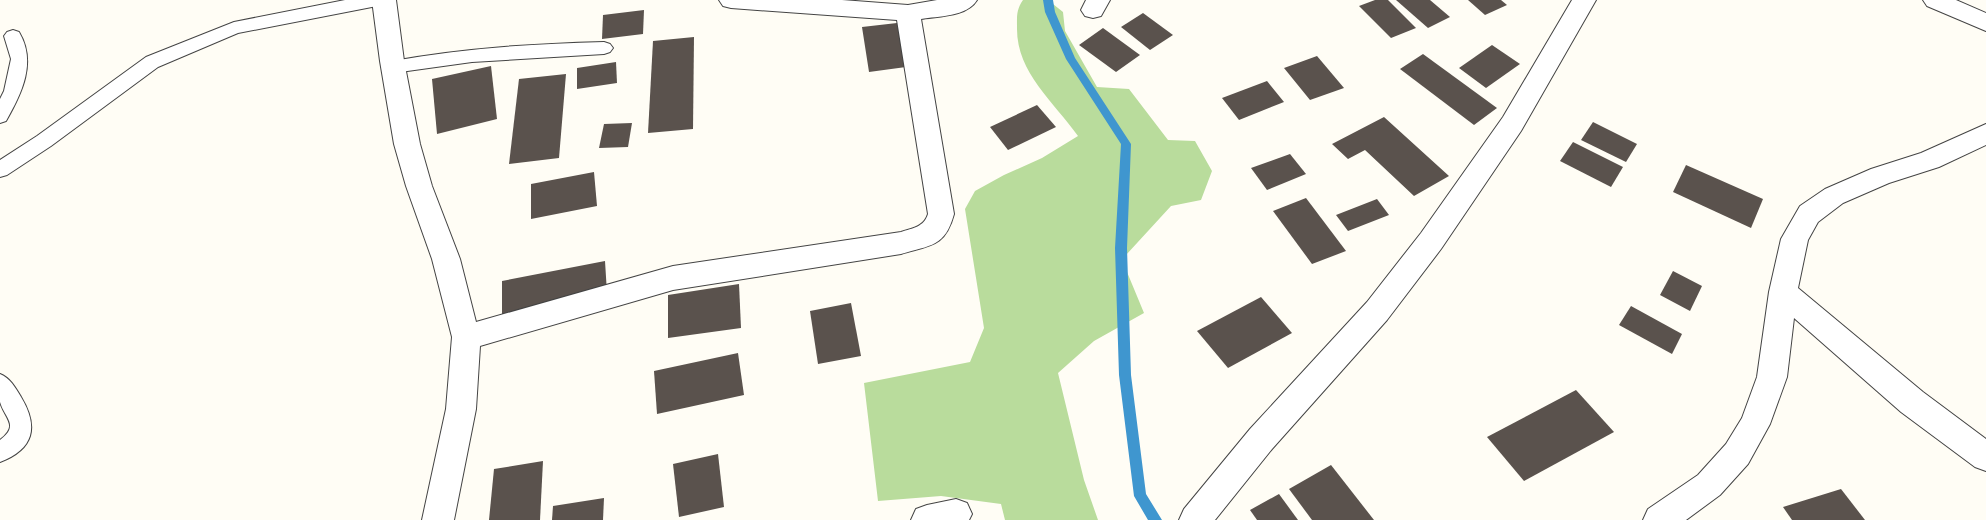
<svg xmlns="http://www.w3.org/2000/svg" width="1986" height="520" font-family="'Roboto Serif',serif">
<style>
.forest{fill:#b9dc9c}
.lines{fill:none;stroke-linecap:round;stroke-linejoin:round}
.stream{fill:#3f96cf;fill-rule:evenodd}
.building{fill:#5a524d}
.service-casing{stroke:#444;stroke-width:2}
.minor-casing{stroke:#444;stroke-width:2}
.tertiary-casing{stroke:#444;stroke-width:2}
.service{fill:#fff;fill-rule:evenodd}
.minor{fill:#fff;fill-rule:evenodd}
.tertiary{fill:#fff;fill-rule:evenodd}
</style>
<rect width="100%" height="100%" fill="#fffdf5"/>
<path class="forest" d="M1023,0H1048L1063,12L1065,31L1097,87L1129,89L1168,140L1195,141L1212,171L1201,200L1171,206L1126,255L1127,272L1144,313L1094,341L1058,373L1084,480L1098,520H1005L1001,504L941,496L878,501L864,383L970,362L984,328L965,209L975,191L1004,175L1042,158L1078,136C1054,102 1017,73 1017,29C1017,17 1016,10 1023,0Z"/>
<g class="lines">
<polygon class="stream" points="1043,0 1053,0 1055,12 1075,58 1131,144 1127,248 1131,375 1146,494 1162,520 1148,520 1134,496 1119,375 1115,248 1121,144 1066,59 1045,12"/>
</g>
<g class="building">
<polygon points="1375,0 1388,0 1416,28 1391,38 1359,6"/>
<polygon points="1396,0 1430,0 1450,17 1428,28"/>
<polygon points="1468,0 1501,0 1507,5 1485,15"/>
<polygon points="644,10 643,34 602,39 603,15"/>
<polygon points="1143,13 1173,35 1150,50 1121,27"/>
<polygon points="897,23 906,67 869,72 862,27"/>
<polygon points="1103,28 1140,55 1116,72 1079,45"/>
<polygon points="694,37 693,129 648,133 653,41"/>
<polygon points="1492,45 1520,64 1486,88 1459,68"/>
<polygon points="1423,54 1497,108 1474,125 1400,69"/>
<polygon points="1317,56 1344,88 1310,100 1284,68"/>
<polygon points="616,62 617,83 577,89 577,68"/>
<polygon points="491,66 497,119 437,134 432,79"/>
<polygon points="566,74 559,158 509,164 519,79"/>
<polygon points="1267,81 1284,102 1239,120 1222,98"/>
<polygon points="1037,105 1056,127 1008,150 990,127"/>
<polygon points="1384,117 1449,176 1414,196 1365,150 1348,159 1332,144"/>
<polygon points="1593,122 1637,144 1626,162 1581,140"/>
<polygon points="632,123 628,147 599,148 604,124"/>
<polygon points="1573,142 1623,167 1611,187 1560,161"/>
<polygon points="1290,154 1306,174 1267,190 1251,168"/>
<polygon points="1686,165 1763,199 1751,228 1673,192"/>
<polygon points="594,172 597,206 531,219 531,184"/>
<polygon points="1306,198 1346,251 1312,264 1273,211"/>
<polygon points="1377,199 1389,215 1348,231 1336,215"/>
<polygon points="605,261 607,293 502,315 502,281"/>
<polygon points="1673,271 1702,286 1690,311 1660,295"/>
<polygon points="739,284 741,328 668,338 668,295"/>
<polygon points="1261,297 1292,333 1228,368 1197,331"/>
<polygon points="851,303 861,356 818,364 810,311"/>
<polygon points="1631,306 1682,334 1672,354 1619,325"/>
<polygon points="738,353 744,395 657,414 654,371"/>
<polygon points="1576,390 1614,432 1524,481 1487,437"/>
<polygon points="718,454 724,507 679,517 673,464"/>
<polygon points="543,461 540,520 489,520 494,469"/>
<polygon points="1331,465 1374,520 1312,520 1289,489"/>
<polygon points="1841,489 1865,520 1792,520 1783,507"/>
<polygon points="1279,494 1298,520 1257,520 1250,510"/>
<polygon points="604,498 603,520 552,520 553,506"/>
</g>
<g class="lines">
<g class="service-casing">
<g id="service">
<polygon points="345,0 385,0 383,4 377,6 238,33 158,67 51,146 7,175 0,177 0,160 37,136 146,57 234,22"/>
<path d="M13,30L19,32C37,62 22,93 6,121L0,123V99L4,91L11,59L4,36L7,32Z"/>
<path d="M604,42L610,44L613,48L610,52L604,54L472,62L393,73L387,72L384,67L387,62L393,61C463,48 533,44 604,42Z"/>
<path d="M0,374C10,378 15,387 21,397C39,427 34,449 0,462V440C20,425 5,419 0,402C0,395 0,383 0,374Z"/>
</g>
</g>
<g class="minor-casing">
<g id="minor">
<path d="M372,0H396L404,61L420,144L432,186L460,259L476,322L673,266L901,232C913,228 924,227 928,214L897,20L731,8L723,6L719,0H842L908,5L937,0H977C967,17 938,16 921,19L954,214C945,247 931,245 901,254L673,290L480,346L476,409L454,520H422L446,409L452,337L432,259L406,186L394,144L380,61Z"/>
<polygon points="1086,0 1110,0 1101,16 1093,18 1085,16 1081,10"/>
<polygon points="1923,0 1956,0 1986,13 1986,31 1927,6"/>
<polygon points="1986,124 1986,145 1939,167 1889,183 1843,203 1818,222 1808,240 1798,288 1923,392 1986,439 1986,471 1975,467 1901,412 1794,318 1787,377 1770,424 1748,464 1720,495 1686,520 1643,520 1648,509 1698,475 1726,444 1742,418 1757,377 1769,292 1781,239 1800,206 1825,189 1871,169 1921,153"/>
<polygon points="956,499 967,503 972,514 969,520 911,520 916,509 927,505"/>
</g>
</g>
<g class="tertiary-casing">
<polygon id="tertiary" points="1572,0 1596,0 1521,131 1441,249 1387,320 1272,449 1215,520 1179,520 1184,509 1250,429 1367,302 1421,233 1503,117"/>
</g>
<use href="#service" class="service"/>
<use href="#minor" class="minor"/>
<use href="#tertiary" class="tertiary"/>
</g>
</svg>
